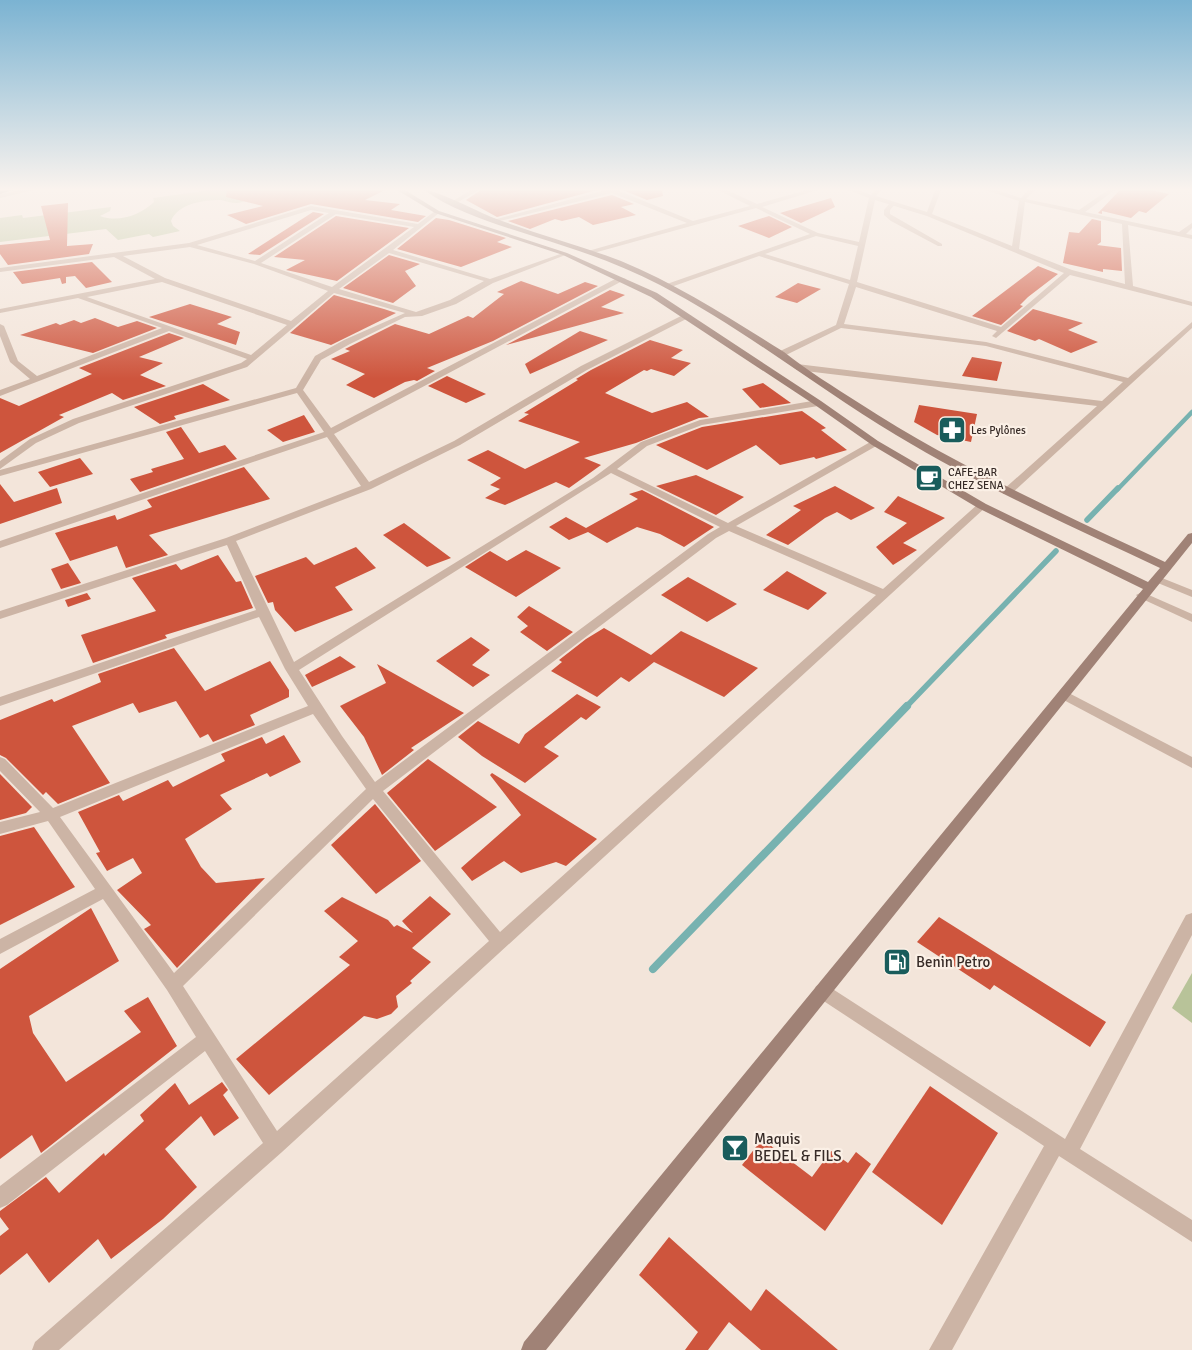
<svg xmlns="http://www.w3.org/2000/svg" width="1192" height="1350" font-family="Signika,sans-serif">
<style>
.green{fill:#b8c399}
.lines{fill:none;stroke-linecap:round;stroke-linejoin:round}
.stream-far2{stroke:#77b2b0;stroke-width:4.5}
.stream-far1{stroke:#77b2b0;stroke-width:5.5}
.stream{stroke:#77b2b0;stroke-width:8}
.building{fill:#ce553d}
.lane{fill:#ccb4a5;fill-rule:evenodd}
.street{fill:#ccb4a5;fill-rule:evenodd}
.secondary{fill:#a08276;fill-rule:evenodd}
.highway{fill:#59443d;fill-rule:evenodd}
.labels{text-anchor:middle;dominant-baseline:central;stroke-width:4.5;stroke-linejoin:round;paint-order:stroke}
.far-poi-label{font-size:11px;fill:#372b27;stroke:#fbf0e6;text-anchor:start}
.near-poi-label{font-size:15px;fill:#372b27;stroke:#fbf0e6;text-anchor:start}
</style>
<rect width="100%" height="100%" fill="#f3e5da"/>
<g class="green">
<path d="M210,190H254L252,198C247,200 241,203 237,203C231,203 226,201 221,200C204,200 178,203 171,221L173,226L180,231L153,237L149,234L118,240L106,229L0,242V218L22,215L23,218L111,207L110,211L100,216C119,223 140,215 154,202L153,198Z"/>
<polygon points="1192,973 1192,1023 1172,1008"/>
</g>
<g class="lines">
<polyline class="stream-far2" points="1117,490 1192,412"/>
<g class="stream-far1">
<polyline points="1087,520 1118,488"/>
<polyline points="906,707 1056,551"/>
</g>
<polyline class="stream" points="653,969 907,706"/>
</g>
<g class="building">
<polygon points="227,190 385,190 365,200 400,204 391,210 426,216 418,222 311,204 246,224 227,215 263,206 226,197"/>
<polygon points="481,190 597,190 497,217 466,200"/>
<polygon points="623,190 662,190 663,196 647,200"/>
<polygon points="1120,190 1151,190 1169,194 1146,213 1139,211 1131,218 1102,211 1102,214 1098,213"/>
<polygon points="612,195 634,204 621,207 636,215 593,225 579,217 562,221 555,219 530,229 508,221"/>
<polygon points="831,198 835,207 801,223 780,213"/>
<polygon points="68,203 67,246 93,244 89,254 8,265 0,254 0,245 50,240 41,206"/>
<polygon points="313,212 324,214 260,255 248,254"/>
<polygon points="336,216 409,228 337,281 286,270 305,260 274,257"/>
<polygon points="769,216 792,227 769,238 738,226"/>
<polygon points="436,218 449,220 506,238 497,242 512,247 461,267 397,249"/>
<polygon points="1092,219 1101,221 1101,242 1097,245 1121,248 1122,271 1103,269 1103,272 1063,263 1069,232 1079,233"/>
<polygon points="389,255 420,264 405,271 416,286 393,303 343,288"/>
<polygon points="92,262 112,282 86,288 75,276 66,277 66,283 62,284 60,278 22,284 13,272"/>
<polygon points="1038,266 1058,274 1028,297 1020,305 1023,306 1001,325 972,316"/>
<polygon points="521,281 558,294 585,282 598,286 493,341 427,368 435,371 417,381 414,380 405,382 374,398 346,385 365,374 331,359 350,351 345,349 395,324 429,334 468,316 473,318 504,294 497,292"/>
<polygon points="798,283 821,289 797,303 775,297"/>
<polygon points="610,290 625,295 601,307 624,313 506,345"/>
<polygon points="334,295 384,309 396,313 331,345 290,333"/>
<polygon points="190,304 232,317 217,324 240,332 236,345 149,317"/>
<polygon points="1033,309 1083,323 1068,330 1098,342 1071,353 1039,339 1035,341 1007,331"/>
<polygon points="95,318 118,327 137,321 157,328 93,353 20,335 56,323 60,325 74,320 81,323"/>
<polygon points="580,331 608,340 530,374 525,364"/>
<polygon points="169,333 184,338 139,357 163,363 140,375 166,386 123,400 112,393 59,415 64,417 0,453 0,398 19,406 92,374 79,368"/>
<polygon points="650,340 683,350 671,358 691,363 674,376 651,369 647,371 644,370 605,393 652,413 687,402 709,417 699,418 636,443 584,458 601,465 569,488 556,482 505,505 485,498 500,489 490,485 501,478 467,460 488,450 525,469 580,442 518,421 529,414 524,413 578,380 576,379 591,370"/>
<polygon points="972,357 1002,362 997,381 962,376"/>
<polygon points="447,376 486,394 466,403 428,386"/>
<polygon points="763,383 791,403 760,408 742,389"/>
<polygon points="203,384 230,400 174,416 176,419 160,424 134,407"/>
<polygon points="919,405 977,414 971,442 937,435 914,422"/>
<polygon points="802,411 826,428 821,430 847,450 816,459 814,457 780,465 756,445 707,470 656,445 702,427"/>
<polygon points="304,415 315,432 283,442 267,430"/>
<polygon points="181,427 199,453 225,445 237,459 140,492 130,479 153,472 151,469 184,459 166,432"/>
<polygon points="80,458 93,474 50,487 38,472"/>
<polygon points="244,467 270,499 149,535 168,555 126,568 117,546 70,561 55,533 115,515 117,520 152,507 147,500"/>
<polygon points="696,475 744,497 716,515 656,486"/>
<polygon points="0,484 14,502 57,488 62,503 0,524"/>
<polygon points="835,486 875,508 851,520 837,512 825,518 788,545 766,535 801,510 793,506"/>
<polygon points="642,490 714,527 684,547 660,534 637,527 607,543 588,532 569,540 549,527 566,517 586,528 638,499 629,494"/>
<polygon points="898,496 945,518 903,543 917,550 893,565 876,547 907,523 884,512"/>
<polygon points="404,523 451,558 427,567 383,535"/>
<polygon points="356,547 376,568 335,587 353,610 295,632 275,610 273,602 268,603 255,576 306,557 314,565"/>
<polygon points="526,550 561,568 516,597 465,567 490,551 507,561"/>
<polygon points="218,555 236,582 241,581 253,608 165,635 167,638 93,663 81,635 156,611 132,578 176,564 181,570"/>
<polygon points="68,563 81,583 61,589 51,569"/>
<polygon points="787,571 827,593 808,610 763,590"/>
<polygon points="688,577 737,604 707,622 661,595"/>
<polygon points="87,593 91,599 68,607 65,600"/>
<polygon points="529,606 573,632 547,651 520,632 528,626 517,617"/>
<polygon points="604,628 651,655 681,631 758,668 724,697 654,662 629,682 621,677 597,697 551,671 562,662 559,660 586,639"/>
<polygon points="471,637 490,650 472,665 490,675 473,687 436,661"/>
<polygon points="174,648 205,691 270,661 289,690 289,697 250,715 255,725 213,742 208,734 200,738 176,701 139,713 133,703 72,726 110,783 58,804 46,792 43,795 6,758 0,755 0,720 52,699 54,702 101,682 98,674"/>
<polygon points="340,656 356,667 312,687 305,675"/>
<polygon points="377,664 464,713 411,748 414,750 382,775 364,737 340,706 386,683"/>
<polygon points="577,694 601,707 586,720 581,717 544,747 559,756 525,783 482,756 458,737 478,721 519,744 525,734"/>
<polygon points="284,735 301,762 270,777 267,773 220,795 232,809 185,839 201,867 216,883 265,878 177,968 144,929 151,925 117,890 142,873 133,858 107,871 96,853 100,852 78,812 119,795 123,801 168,780 173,787 225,761 221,754 262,737 266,744"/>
<polygon points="428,759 497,807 435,851 387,793"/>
<polygon points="492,773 597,839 566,866 556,862 521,873 504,861 472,881 461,868 521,815 490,775"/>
<polygon points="0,774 32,807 26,813 0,820"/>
<polygon points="375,804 421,861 376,894 331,845"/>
<polygon points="34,827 75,887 0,925 0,836"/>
<polygon points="430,896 451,914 412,948 431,962 410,981 412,983 396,996 398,1007 391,1014 377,1019 364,1016 269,1095 236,1059 350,965 339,957 358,941 324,911 342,897 388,920 394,927 397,925 413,933 402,921"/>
<polygon points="91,908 119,961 29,1016 33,1033 66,1082 141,1032 124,1011 148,997 177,1046 41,1153 32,1135 0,1159 0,969"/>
<polygon points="939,917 1106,1022 1090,1047 994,985 990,990 917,942"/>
<polygon points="222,1082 228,1090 223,1095 239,1118 214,1136 201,1116 165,1149 197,1187 163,1219 111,1259 98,1239 49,1283 27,1253 0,1275 0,1236 9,1229 0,1217 0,1211 46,1177 59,1193 104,1153 105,1156 144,1121 140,1115 175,1083 189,1105"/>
<polygon points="930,1086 998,1133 942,1225 872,1172"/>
<polygon points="762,1139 812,1177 831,1151 848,1163 856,1152 871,1164 825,1231 742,1165"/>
<polygon points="669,1237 751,1311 766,1289 838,1350 761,1350 729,1322 708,1350 685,1350 698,1332 639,1275"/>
</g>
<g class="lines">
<polygon class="lane" points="890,203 895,204 890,210 890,214 942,244 942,246 938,246 891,221 884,215 884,210"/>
<g class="street">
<polygon points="20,190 34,190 0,198 0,194"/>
<polygon points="471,190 479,190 453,205 448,204"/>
<path d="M606,190H617L693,221L750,206L718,190H727L757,204L807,190H818L762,207L818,233L859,242L869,198L848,190H858L871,195L875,190H881L876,196L927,212L935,190H941L932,214L1012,246L1019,201L985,190H996L1021,198L1028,190H1035L1026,199L1079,210L1108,190H1115L1085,212L1179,232L1192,223V228L1186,234L1192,235V239L1128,225L1133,286L1192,302V306L1070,275L996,338L992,336L997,331L856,287L844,324L986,342L1128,378L1192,322V328L1011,494H1003V490L1097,406L797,370L793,367L797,364L1102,401L1123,382L986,346L841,328L784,356H778V352L836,325L849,284L759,256L671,287L664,285L810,234L756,208L590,254L588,253V251L687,223L612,193L496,222L493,220ZM875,200L927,216L1064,273L1001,327L857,282ZM1025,202L1122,224L1125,284L1072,270L1019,249ZM816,236L858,246L850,280L765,254Z"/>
<path d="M311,206L418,224L435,211H439V213L393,250L490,279L563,253L568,254L493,283L456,304L422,316L405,317L350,344L321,360L303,390L331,428L619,277L626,279L334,434L369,482L454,441L581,366L685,314L692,316L587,370L460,445L371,489L236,541L294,662L593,478L641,442L700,420L818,400L822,403L818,406L702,425L647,446L617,469L728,523L872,441H878V445L736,526L883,589L978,504L982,503L987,506L282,1152L59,1350H32L35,1342L263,1143L205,1051L7,1205L0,1208V1186L196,1037L167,990L103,899L0,954V939L95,889L48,821L0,834V822L40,812L0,771V757L5,759L53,808L308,706L285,669L259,617L0,706V697L256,610L227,545L0,619V611L226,538L361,486L327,437L0,548V541L324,432L297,393L0,476V470L296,388L315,356L344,340L405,313L334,293L247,367L79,423L36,443L0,469V461L30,439L73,419L241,363L247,359L169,331L0,396V390L30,379L10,362L0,336V324L4,326L18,361L37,376L162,328L78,298L0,313V309L155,279L114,257L0,272V268L189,243ZM311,210L329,213L255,261L197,245ZM336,214L414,227L332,287L261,263ZM190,247L254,264L328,291L291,321L165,278L123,256ZM389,253L484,281L450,300L416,312L339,289ZM162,282L287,325L251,355L87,297ZM611,473L720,527L708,534L375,782L342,736L299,670ZM729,531L876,595L500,932L383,791L716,538ZM313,714L366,789L174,973L60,817ZM373,799L489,941L277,1131L183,986Z"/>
<polygon points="1157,576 1192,590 1192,597 1153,581 1151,579"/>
<polygon points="1142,592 1192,614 1192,622 1138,597 1136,595"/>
<polygon points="1063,690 1192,757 1192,768 1058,697 1057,694"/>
<polygon points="1192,913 1192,935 1080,1149 1192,1220 1192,1242 1059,1156 952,1350 929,1350 1044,1146 816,996 814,991 816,986 822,984 828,986 1065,1139 1186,915"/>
</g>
<path class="secondary" d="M397,190H405L439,211L567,253L657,293L821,401L878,441L986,504L1148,582L1160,568C1071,526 980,486 896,435C816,387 743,328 660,285C620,264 578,250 536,237C499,225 456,213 424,190C437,190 478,212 494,218C536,234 580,245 621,261C679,285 731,319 784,352C808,371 834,387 859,403C956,466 1061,513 1165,562L1188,534L1192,533V543L546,1350H521L524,1342L1143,589L978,508L872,445L815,405L651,297L563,255L435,213Z"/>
<polygon class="highway" points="0,190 13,190 0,194"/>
</g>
<linearGradient id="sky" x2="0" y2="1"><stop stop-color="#7bb3d2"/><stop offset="0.5" stop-color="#faf3ee"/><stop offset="1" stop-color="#faf3ee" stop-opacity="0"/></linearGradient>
<rect width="1192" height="379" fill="url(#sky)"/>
<defs>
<g id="pharmacy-square" transform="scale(1.4375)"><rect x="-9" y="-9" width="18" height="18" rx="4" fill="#195c5b" stroke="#fbf0e6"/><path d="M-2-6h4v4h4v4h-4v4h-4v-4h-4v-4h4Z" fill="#fff"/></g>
<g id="cafe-square" transform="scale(1.4375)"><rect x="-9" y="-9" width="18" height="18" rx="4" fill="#195c5b" stroke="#fbf0e6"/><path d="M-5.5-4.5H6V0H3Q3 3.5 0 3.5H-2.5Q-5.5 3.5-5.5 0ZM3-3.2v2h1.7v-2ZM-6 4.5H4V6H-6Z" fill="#fff"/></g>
<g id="fuel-square" transform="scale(1.4375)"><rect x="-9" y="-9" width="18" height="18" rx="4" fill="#195c5b" stroke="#fbf0e6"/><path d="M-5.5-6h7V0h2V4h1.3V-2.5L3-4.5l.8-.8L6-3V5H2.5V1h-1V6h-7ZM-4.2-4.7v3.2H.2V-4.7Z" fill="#fff"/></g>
<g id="bar-square" transform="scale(1.4375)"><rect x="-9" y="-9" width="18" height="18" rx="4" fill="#195c5b" stroke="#fbf0e6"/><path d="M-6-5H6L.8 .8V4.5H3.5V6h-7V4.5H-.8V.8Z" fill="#fff"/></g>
</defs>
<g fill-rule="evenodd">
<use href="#pharmacy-square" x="952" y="430"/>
<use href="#cafe-square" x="929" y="478"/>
<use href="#fuel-square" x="897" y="962"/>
<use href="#bar-square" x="735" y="1148"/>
</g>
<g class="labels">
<g class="far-poi-label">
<text x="971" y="430">Les Pylônes</text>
<text x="948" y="472">CAFE-BAR<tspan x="948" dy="13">CHEZ SENA</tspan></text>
</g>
<g class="near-poi-label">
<text x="916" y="962">Benin Petro</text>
<text x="754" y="1139">Maquis<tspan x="754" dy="17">BEDEL &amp; FILS</tspan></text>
</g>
</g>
</svg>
